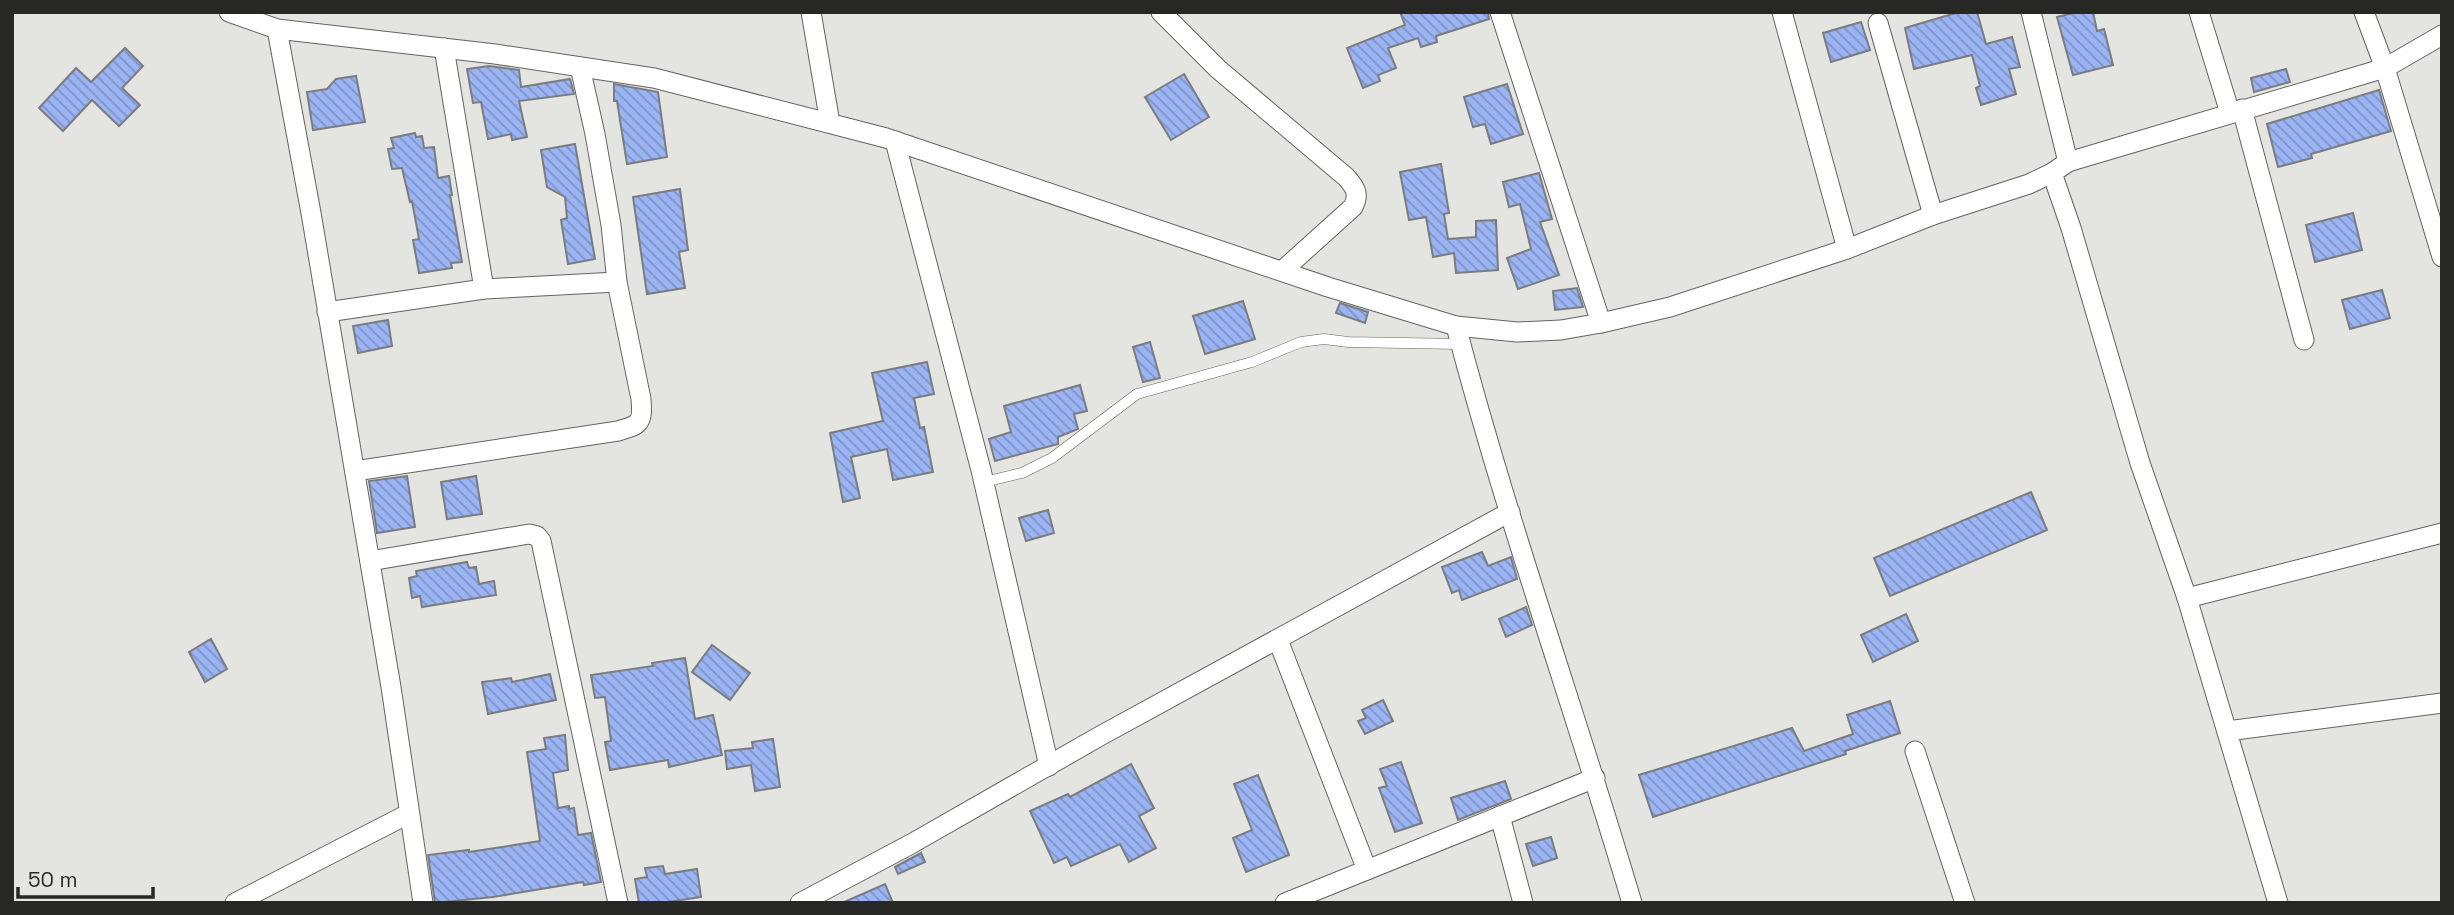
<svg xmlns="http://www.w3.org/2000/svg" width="2454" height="915" font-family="'Space Grotesk',sans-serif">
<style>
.building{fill:url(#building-back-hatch);stroke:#7b7c7f;stroke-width:2}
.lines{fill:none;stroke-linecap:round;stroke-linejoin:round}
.service-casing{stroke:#636360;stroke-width:11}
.minor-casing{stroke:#636360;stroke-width:21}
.service{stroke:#fff;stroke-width:10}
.minor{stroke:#fff;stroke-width:19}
</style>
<defs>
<pattern id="building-back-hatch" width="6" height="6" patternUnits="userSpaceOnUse" patternTransform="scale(1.75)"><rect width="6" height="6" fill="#9bb4f4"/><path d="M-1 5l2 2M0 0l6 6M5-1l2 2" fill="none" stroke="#7e92c5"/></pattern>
</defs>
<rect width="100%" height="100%" fill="#e4e5e1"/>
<g class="building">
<polygon points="1400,12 1488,12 1489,19 1436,36 1437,42 1421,47 1418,38 1388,48 1396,68 1378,75 1380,81 1363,88 1347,48 1405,25"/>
<polygon points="1959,12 1977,12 1986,44 2012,37 2020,67 2009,69 2016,94 1981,105 1976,88 1980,86 1972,55 1914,69 1905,28"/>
<polygon points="2077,12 2093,12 2097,31 2104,29 2113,65 2073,75 2057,17"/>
<polygon points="1861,22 1870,50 1831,62 1823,33"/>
<polygon points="125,48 143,66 122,88 140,105 119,126 92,100 63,131 39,108 76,68 91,82"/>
<polygon points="489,66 519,70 521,87 570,79 574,94 519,101 527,137 512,140 511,134 488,139 481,102 473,103 467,69"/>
<polygon points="2286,69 2290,82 2254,92 2251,78"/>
<polygon points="1184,74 1209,117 1171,140 1145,97"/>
<polygon points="356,76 365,122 313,130 307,92 327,89 336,79"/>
<polygon points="614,84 658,92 667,157 627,164 617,101 614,101"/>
<polygon points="1507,84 1523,134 1491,144 1485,124 1473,127 1464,97"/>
<polygon points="2379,90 2391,131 2311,154 2312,158 2278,167 2267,124"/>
<polygon points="415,133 416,137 422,136 424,148 434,147 438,178 449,176 452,195 450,195 462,262 451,263 452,268 419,273 413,240 419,239 412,201 410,202 402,168 392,169 388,149 394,148 391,138"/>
<polygon points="575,144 595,259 568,264 561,220 567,218 565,197 547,187 541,150"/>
<polygon points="1441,164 1449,213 1444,214 1448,239 1476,237 1476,221 1496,220 1498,270 1456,273 1454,253 1433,257 1426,217 1409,220 1400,172"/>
<polygon points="1539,173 1552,219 1540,222 1559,275 1518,289 1507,258 1531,249 1520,204 1509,207 1503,182"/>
<polygon points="680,189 688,250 679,252 685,288 647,294 633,197"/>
<polygon points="2353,213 2362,250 2315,262 2306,225"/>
<polygon points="1577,288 1583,307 1555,310 1553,291"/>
<polygon points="2382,290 2390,318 2350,329 2342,300"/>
<polygon points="1243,301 1255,339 1205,354 1193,316"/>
<polygon points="1340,303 1368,312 1365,323 1336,313"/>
<polygon points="388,320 392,346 358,353 353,326"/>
<polygon points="1150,342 1160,378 1143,382 1133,347"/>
<polygon points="927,362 934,394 914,398 920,428 924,427 933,472 893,480 887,449 851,457 860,498 843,502 830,433 883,421 872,373"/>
<polygon points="1080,385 1087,411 1074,414 1078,429 1058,437 1058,444 995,461 989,439 1011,432 1004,406"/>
<polygon points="407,476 415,527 377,533 369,481"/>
<polygon points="476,476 482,514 447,519 441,482"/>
<polygon points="2031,492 2047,530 1890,596 1874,558"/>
<polygon points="1048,510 1054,533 1026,541 1019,518"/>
<polygon points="1482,552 1488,566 1511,557 1517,579 1462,600 1459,590 1452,593 1442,567"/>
<polygon points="467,562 469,568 476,567 479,584 494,581 496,595 422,607 420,596 412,598 409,578 417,576 416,571"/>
<polygon points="1526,607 1532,625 1506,637 1499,619"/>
<polygon points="1906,614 1918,641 1873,662 1861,635"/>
<polygon points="211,639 227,669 205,682 189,652"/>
<polygon points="712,645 750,673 730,700 692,672"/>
<polygon points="685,658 695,719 713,715 722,755 669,767 668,760 610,770 605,742 611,741 605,697 595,698 591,675 653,666 652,663"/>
<polygon points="550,674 556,700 488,714 482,682 511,678 512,682"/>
<polygon points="1383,700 1393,721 1365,734 1358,721 1366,718 1362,710"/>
<polygon points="1890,701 1900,733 1845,751 1846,754 1653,817 1639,775 1792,728 1804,751 1853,734 1847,715"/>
<polygon points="565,735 568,770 553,773 558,808 569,806 569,809 574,808 578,835 591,833 601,882 584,885 583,882 493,897 435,903 428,855 469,850 469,852 540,841 527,752 546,749 544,738"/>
<polygon points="773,739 780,787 755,791 751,765 727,769 725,751 753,748 752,742"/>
<polygon points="1401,762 1422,823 1395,832 1379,788 1387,786 1380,769"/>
<polygon points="1131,764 1154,808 1139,816 1156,848 1129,862 1120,844 1071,866 1067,857 1054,863 1030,811 1068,794 1070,797"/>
<polygon points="1258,775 1289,855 1246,872 1233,838 1252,830 1234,784"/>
<polygon points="1505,781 1511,799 1458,820 1451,798"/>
<polygon points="1551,837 1557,858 1533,866 1526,844"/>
<polygon points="921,853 925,862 898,874 895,867"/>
<polygon points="663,866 665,874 697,869 701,897 662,903 639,903 635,879 647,877 645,868"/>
<polygon points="885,884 893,903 842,903"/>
</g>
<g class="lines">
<g class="service-casing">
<polyline id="service" points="984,482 1022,473 1052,458 1137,394 1252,362 1301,342 1324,339 1348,342 1460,344"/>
</g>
<g class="minor-casing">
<g id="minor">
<polyline points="229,12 277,29 495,54 654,78 886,138 1328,287 1456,326 1517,332 1561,330 1601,323 1670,307 1847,249 1933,215 2029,184 2052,173 2068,162 2385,68 2442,35"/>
<polyline points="811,12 830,123"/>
<path d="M1161,12L1218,69L1346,177C1355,187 1360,194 1353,207L1282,271"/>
<polyline points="1500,12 1601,323"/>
<polyline points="1782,12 1847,249"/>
<polyline points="2031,12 2068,162"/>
<polyline points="2199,12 2230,113"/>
<polyline points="2364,12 2385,68 2442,257"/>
<polyline points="1878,23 1933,215"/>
<polyline points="277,29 311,213 391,687 423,903"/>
<polyline points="444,48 484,289"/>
<polyline points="2242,109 2304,340"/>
<polyline points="895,141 981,470 1049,766"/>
<polyline points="2052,173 2071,228 2140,463 2187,598 2278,903"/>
<polyline points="327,312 484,289 617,282"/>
<path d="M1456,326C1507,521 1575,710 1632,903"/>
<path d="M355,471L618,431C640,425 643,423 641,399L617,282L611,225L595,134L580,67"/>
<polyline points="370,561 529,534 537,536 541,541 618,903"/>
<polyline points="2187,598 2442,533"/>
<polyline points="1278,640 1367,870"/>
<polyline points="2227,731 2442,703"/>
<polyline points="1915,751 1965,903"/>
<polyline points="1500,816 1523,903"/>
<polyline points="235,903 408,814"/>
<polyline points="800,903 911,844 1100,736 1510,512"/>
<polyline points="1285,903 1595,778"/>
</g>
</g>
<use href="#service" class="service"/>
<use href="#minor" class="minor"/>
</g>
<rect width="2454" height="915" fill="none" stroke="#272726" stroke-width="28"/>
<path d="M18 887v10h135v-10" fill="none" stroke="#272726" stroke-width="3.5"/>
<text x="28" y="887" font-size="21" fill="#272726" stroke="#e4e5e1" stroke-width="5" paint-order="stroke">50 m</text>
</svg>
